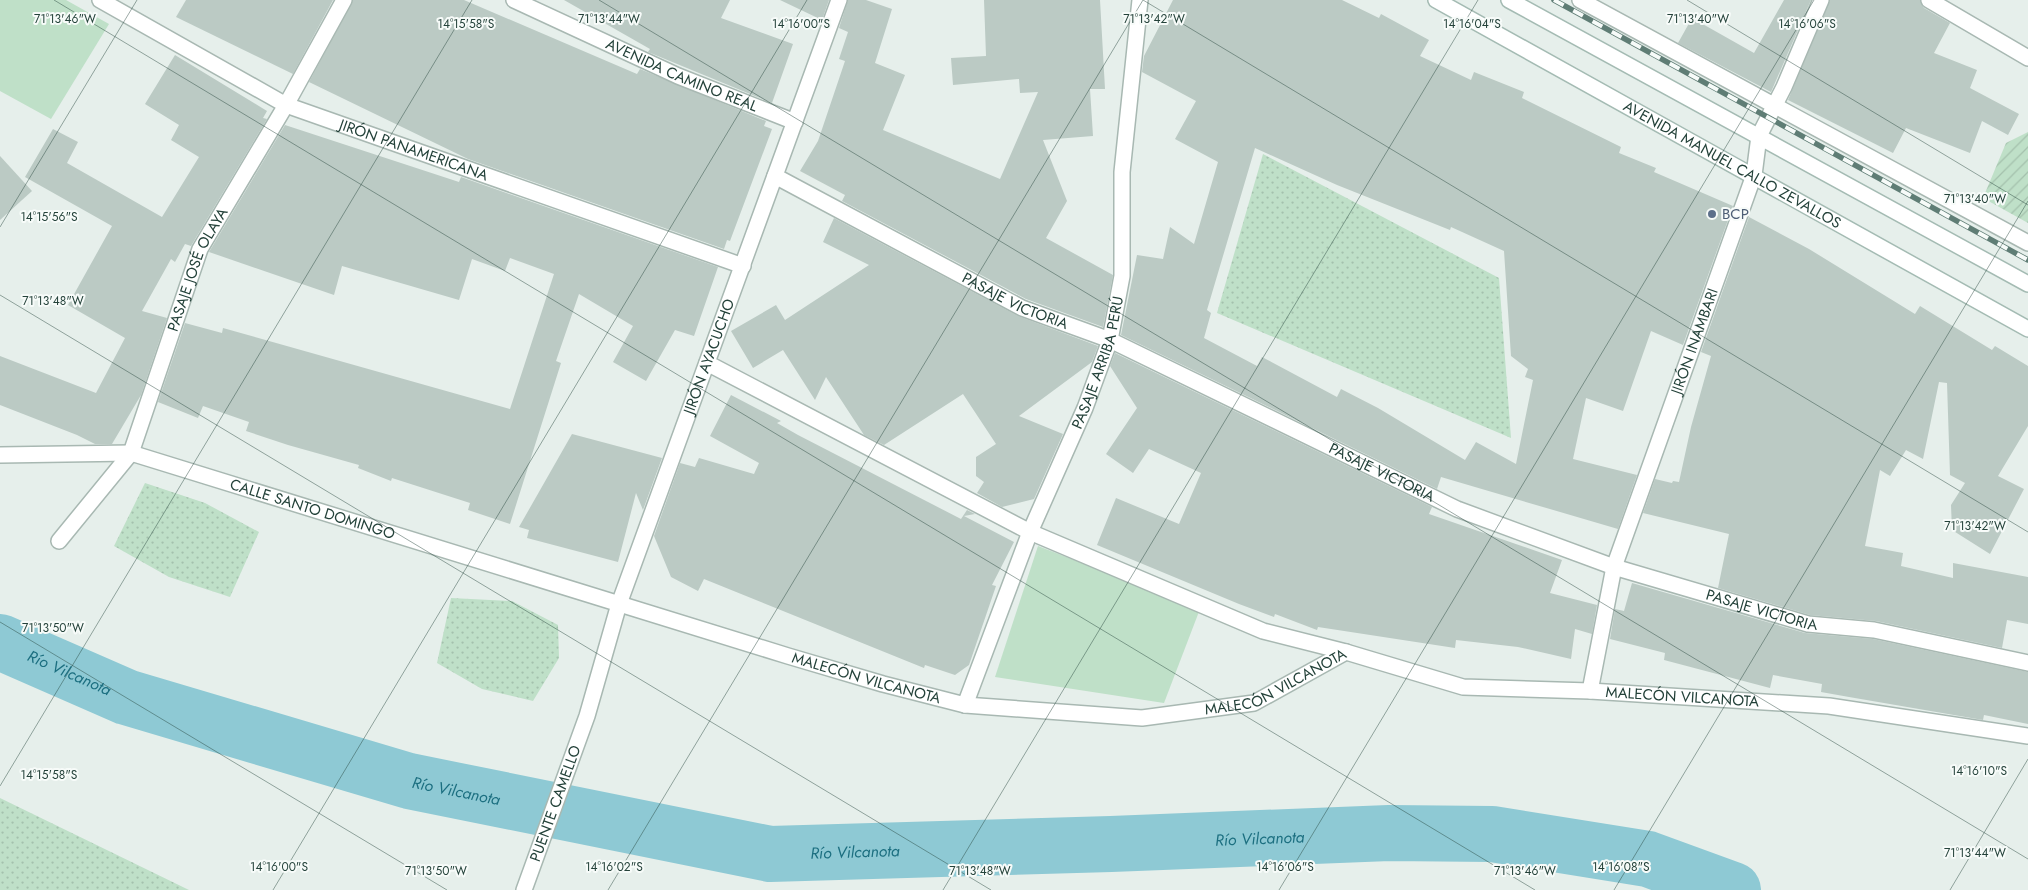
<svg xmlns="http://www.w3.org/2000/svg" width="2028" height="890" font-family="Jost,sans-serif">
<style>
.park{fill:url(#park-dots)}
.garden{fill:url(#garden-furrows)}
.pitch{fill:#bfe0c8}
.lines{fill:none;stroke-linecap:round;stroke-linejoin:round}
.river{stroke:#8ec9d4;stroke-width:56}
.building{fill:#bbcac4;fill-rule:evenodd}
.street-casing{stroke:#a8b8b2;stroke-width:18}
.secondary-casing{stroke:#a4bbb3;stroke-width:18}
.street{stroke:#fff;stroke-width:15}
.secondary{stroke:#fff;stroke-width:15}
.rail-casing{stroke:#5f7d75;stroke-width:5.5}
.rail{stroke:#f7fbf9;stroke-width:4;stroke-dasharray:11;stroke-linecap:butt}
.ticks{fill:none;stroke:#24423a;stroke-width:1;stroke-opacity:0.45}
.service-dot{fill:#5c6f8a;stroke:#f7fbf9;stroke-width:2}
.labels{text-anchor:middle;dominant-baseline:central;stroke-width:4;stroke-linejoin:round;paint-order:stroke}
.street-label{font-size:15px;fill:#24423a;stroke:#f7fbf9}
.service-label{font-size:15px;fill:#4e5e75;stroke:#f7fbf9;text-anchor:start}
.water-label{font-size:16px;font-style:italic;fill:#1c6f80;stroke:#f7fbf9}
.ticks-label{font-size:12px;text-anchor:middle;fill:#24423a;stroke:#f7fbf9;stroke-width:4;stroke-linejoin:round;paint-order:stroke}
</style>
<defs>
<pattern id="park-dots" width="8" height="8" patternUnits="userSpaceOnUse" patternTransform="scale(1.25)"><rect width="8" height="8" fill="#bfe0c8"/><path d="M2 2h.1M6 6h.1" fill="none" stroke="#a4c1ad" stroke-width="1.8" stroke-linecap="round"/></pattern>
<pattern id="garden-furrows" width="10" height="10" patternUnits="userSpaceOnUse" patternTransform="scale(1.25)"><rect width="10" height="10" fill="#bfe0c8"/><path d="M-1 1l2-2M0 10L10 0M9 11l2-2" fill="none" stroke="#a4c1ad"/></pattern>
</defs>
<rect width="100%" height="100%" fill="#e6efeb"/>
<g class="park">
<polygon points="1263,154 1499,278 1511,438 1217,313"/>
<polygon points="145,483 205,503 259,532 230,597 169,577 114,546"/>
<polygon points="451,598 512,601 558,625 559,658 533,701 482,689 437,663"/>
<polygon points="0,798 189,890 0,890"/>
</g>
<polygon class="garden" points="2028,132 2028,223 1983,198 2006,143"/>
<g class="pitch">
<polygon points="0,0 66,0 109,24 51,119 0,91"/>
<polygon points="1038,546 1200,609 1164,703 995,677"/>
</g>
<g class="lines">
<path class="river" id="s1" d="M0,642L126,697L409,781L770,854L1111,844L1389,833L1492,834L1648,859L1733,890"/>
</g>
<g class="building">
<polygon points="186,0 333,0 293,74 176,17"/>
<polygon points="353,0 464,0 637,74 640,69 766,121 764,126 772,129 730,241 727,240 724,249 468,159 309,82"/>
<polygon points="564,0 730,0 721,18 793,44 772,103 648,52 650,49"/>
<polygon points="780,0 829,0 822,20"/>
<polygon points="848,0 866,0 892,9 875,63 905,75 883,130 1000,179 1038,92 1020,93 1019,79 953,85 951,58 986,56 984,0 1100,0 1105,89 1090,89 1093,136 1043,140 1067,201 1046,238 1113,275 1103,327 1026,299 842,201 845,195 800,171 818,141 845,61 839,59 848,32 839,28"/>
<path d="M1173,0H1342L1379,18L1381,14L1429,40L1420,56L1471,80L1474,72L1524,92L1522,98L1621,147L1619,153L1656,168L1654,172L1733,206L1683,345L1651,331L1623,411L1586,398L1573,459L1637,475L1618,529L1441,477L1437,489L1121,335L1137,255L1163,259L1170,227L1194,244L1218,162L1175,139L1196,101L1142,72L1144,56ZM1255,148L1337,185L1450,230L1451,227L1504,251L1511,356L1528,369L1525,377L1533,380L1516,464L1476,442L1465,460L1378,408L1341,389L1337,397L1262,357L1257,366L1204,338L1211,313L1207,310Z"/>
<polygon points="1784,0 1811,0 1771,92 1678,43 1692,18 1754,53"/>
<polygon points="1830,0 1920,0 1924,8 1950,23 1934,53 1977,70 1970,88 2019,114 2008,135 1982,121 1970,153 1906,128 1893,153 1788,100"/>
<polygon points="175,55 267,111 263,118 267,119 191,246 185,244 175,262 171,259 142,311 167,318 141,395 112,444 95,444 77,435 0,405 0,356 96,393 125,338 68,305 112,226 25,177 53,129 78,142 67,163 162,217 199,157 171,140 179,125 145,104"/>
<polygon points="285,125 459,182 461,177 718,267 694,336 675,330 646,381 613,362 633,326 579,294 556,361 561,363 510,524 468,510 470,503 392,478 391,481 358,468 359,465 288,445 246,431 249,422 203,406 198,418 158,402 185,323 222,333 223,328 510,409 554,274 510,258 505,271 472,259 459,300 342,266 334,295 209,252"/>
<polygon points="0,156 32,191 0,220"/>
<polygon points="1749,217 1809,249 1915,314 1920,306 1992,350 1995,346 2028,366 2028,426 1998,476 2024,489 1990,554 1952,530 1951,505 1965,483 1950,475 1947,383 1939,382 1923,459 1906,450 1890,476 1880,470 1865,546 1903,553 1901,566 1953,578 1953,563 2028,577 2028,624 2007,620 2002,648 1876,621 1810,615 1718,588 1729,534 1643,513 1655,479 1672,483 1673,481 1679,482 1691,427 1711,356 1701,352"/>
<polygon points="834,218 1018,316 1098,346 1092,362 1019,416 1063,434 1034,499 1002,507 977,493 984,482 976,476 976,457 996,444 963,394 884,445 864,435 826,377 815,400 783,350 753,368 731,331 776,305 785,320 869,265 823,242"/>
<polygon points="1115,353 1432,507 1429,514 1562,560 1550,593 1597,605 1592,634 1575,629 1571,659 1518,647 1456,640 1455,648 1318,627 1317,630 1275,614 1274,617 1239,604 1097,545 1116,498 1179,524 1201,473 1149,449 1133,473 1106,454 1137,408 1110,366"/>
<polygon points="731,395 781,421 777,423 798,435 961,519 967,510 975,514 964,516 1014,542 992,585 996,586 969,665 955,675 925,665 924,668 704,579 698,591 671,577 654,536 680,463 695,467 699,458 754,474 759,463 710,436"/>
<polygon points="572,434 662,458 643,510 636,493 618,562 527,538 529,530 519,527"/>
<polygon points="1632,583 1805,633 1873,639 2028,672 2028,724 1984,715 1983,720 1849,697 1821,692 1822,684 1773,675 1770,688 1664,660 1665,653 1610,639 1615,609 1624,611"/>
</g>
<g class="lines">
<g class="street-casing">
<g id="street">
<path id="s2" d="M100,0L286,105L743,266"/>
<path id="s3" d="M514,0L678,76L795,122"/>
<polyline points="1580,0 2028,243"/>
<polyline points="1929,0 2028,58"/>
<path id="s4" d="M775,176L1022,308L1110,340L1457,509L1614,567L1808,624L1874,630L2028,663"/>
<path id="s5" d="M707,363L1030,532L1263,631L1346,652L1463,687L1590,691L1829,706L2028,736"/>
<path id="s6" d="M0,455L131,453L788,656L883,684L965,705L1142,718L1254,703L1346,652"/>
<path id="s7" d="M59,541L131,453L200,249L286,105L344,0"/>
<path id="s8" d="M1590,691L1614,567L1754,175L1759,136L1784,87L1821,0"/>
<path id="s9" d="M965,705L1030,532L1085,408L1110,340L1122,276V172L1140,0"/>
<path id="s10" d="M524,890L587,716L619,604L839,0"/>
</g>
</g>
<g class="secondary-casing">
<g id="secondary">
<path id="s11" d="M1436,0L2028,329"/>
<polyline points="1509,0 2028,284"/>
</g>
</g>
<use href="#street" class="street"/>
<use href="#secondary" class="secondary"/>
<g class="rail-casing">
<polyline id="rail" points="1554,0 2028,260"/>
</g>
<use href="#rail" class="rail"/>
</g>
<path class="ticks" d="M54,0L1535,890M599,0L2028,859M1143,0L2028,532M1687,0L2028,205M0,227L137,0M0,295L991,890M0,622L447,890M0,786L472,0M273,890L807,0M608,890L1143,0M943,890L1478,0M1279,890L1814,0M1614,890L2028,201M1950,890L2028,759"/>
<circle class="service-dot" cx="1712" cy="214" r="5"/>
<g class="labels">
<g class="street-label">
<text stroke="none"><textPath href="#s3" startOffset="184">AVENIDA CAMINO REAL</textPath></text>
<text stroke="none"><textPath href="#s2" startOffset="349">JIRÓN PANAMERICANA</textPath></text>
<text stroke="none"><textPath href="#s11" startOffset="339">AVENIDA MANUEL CALLO ZEVALLOS</textPath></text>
<text stroke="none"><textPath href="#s7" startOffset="309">PASAJE JOSÉ OLAYA</textPath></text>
<text stroke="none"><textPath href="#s4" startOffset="271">PASAJE VICTORIA</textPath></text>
<text stroke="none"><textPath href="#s8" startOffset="366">JIRÓN INAMBARI</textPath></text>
<text stroke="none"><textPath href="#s10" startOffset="565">JIRÓN AYACUCHO</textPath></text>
<text stroke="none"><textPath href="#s9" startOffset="368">PASAJE ARRIBA PERÚ</textPath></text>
<text stroke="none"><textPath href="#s4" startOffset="676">PASAJE VICTORIA</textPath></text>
<text stroke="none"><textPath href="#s6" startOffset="321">CALLE SANTO DOMINGO</textPath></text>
<text stroke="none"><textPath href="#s4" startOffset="1081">PASAJE VICTORIA</textPath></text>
<text stroke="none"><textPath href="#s6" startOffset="900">MALECÓN VILCANOTA</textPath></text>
<text stroke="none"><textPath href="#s6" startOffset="1320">MALECÓN VILCANOTA</textPath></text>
<text stroke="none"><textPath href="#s5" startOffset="1045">MALECÓN VILCANOTA</textPath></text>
<text stroke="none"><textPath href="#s10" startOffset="92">PUENTE CAMELLO</textPath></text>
</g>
<g class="service-label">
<text x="1722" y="214">BCP</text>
</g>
<g class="water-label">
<text stroke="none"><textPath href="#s1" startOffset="76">Río Vilcanota</textPath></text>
<text stroke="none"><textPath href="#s1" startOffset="481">Río Vilcanota</textPath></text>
<text stroke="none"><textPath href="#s1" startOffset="1291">Río Vilcanota</textPath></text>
<text stroke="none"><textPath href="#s1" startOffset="886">Río Vilcanota</textPath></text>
</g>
</g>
<g class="ticks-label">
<text x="65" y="23">71°13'46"W</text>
<text x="609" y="23">71°13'44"W</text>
<text x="1154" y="23">71°13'42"W</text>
<text x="1698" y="23">71°13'40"W</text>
<text x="1472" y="28">14°16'04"S</text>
<text x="1807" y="28">14°16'06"S</text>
<text x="466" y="28">14°15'58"S</text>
<text x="801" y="28">14°16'00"S</text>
<text x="1975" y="203">71°13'40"W</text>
<text x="49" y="221">14°15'56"S</text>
<text x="53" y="305">71°13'48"W</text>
<text x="1975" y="530">71°13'42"W</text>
<text x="53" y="632">71°13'50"W</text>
<text x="1979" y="775">14°16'10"S</text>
<text x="49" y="779">14°15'58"S</text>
<text x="1975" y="857">71°13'44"W</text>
<text x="279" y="871">14°16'00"S</text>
<text x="614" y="871">14°16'02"S</text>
<text x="1285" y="871">14°16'06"S</text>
<text x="1621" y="871">14°16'08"S</text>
<text x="436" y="875">71°13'50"W</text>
<text x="980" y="875">71°13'48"W</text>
<text x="1525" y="875">71°13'46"W</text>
</g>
</svg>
